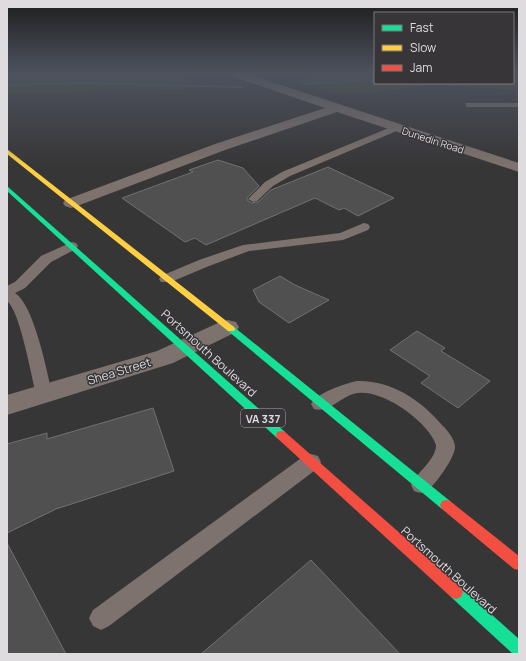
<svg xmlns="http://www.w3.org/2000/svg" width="526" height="661" font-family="Manrope,sans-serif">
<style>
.green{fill:#454a31}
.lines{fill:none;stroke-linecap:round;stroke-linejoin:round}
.stream{fill:#406a7a;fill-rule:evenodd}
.building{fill:#515051;stroke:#727172}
.lane{fill:#7d726d;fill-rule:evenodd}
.street{fill:#7d726d;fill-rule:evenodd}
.fast{fill:#16e098;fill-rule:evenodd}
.slow{fill:#ffcf43;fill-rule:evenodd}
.jam{fill:#f24e42;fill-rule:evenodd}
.labels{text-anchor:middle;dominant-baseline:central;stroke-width:3;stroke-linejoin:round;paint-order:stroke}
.far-street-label{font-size:10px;fill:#dedcde;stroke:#373538}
.shield{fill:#373538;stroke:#acaaac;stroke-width:1}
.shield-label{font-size:11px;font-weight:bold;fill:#dedcde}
.street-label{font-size:12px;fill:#dedcde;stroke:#373538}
</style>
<rect width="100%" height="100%" fill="#373637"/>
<g class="green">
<polygon points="7,73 176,73 192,82 189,89 16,94 7,93"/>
<polygon points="318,73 375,73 375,83 513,83 513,73 519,73 519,90 428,85 372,93 336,94 296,81"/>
</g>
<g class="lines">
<g class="stream">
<polygon points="375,78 375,80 304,85 302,84 304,83"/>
<rect x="513" y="79" width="6" height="2"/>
<polygon points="82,82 242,86 244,87 242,88 82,84 7,86 7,84"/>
</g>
</g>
<g class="building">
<polygon points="218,160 243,168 259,186 247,198 247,200 252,203 258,202 271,190 328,167 394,198 358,216 344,208 339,210 315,198 206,245 195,238 185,242 122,198 193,172 189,170"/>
<polygon points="280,276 295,285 329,300 289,323 259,302 253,290"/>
<polygon points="417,331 445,348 441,351 490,381 458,408 421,383 430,376 390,350"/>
<polygon points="153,408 174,471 56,509 7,533 7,444 47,433 47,439"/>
<polygon points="7,543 66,654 7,654"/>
<polygon points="311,560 400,654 201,654"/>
</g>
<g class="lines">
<g class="lane">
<rect x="466" y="103" width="53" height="4"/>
<polygon points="396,125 399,126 400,128 399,130 290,176 273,186 257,201 253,202 248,199 265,182 282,172"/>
<polygon points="364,223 368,224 370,227 368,230 343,240 249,251 209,266 171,282 161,282 159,279 161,276 199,260 243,245 340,233"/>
<path d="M72,242L76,243L78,246L76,249L51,262L25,288L15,293C34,305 47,371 52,394L50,398L44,400L38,398L36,394C31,375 20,311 7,301V286L15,282L41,256Z"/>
<path d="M357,381C391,380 421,400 442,425C447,430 454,438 455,446C456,456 436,484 428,490C424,494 419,493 414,491L411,485C417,472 436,460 436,445C428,421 379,386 353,394C340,398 328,413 314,409L311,404C318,392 344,384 357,381Z"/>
<polygon points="311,454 318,456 321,462 318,468 109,626 101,630 93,626 89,618 93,610 304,456"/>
</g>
<g class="street">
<polygon points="227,73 244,73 519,163 519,172 337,112 225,150 77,206 71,208 65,206 63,203 65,200 215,144 325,108 228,75"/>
<polygon points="228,320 236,322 239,327 236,332 173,363 7,415 7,395 157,351 220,322"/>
</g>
<g class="fast">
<polygon points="7,186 285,432 286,435 285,438 281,439 277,438 7,191"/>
<polygon points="231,326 234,327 450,501 452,505 450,509 446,510 442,509 228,331 227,329"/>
<polygon points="456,585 461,587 519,639 519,654 513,654 451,597 449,592 451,587"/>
</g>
<polygon class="slow" points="7,149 234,327 235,329 234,331 228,331 7,154"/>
<g class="jam">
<polygon points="281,431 285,432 461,587 463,592 461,597 456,599 451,597 277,438 276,435 277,432"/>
<polygon points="446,500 450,501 519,556 519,570 514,569 442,509 440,505 442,501"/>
</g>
</g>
<linearGradient id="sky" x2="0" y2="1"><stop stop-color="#1e1e1e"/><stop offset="0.44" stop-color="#4d525e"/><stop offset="1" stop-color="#4d525e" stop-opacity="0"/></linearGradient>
<rect width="526" height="166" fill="url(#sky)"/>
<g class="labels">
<g class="far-street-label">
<text transform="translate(433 140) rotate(18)">Dunedin Road</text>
</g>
<rect class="shield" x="241" y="409" width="44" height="18" rx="3"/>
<g class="shield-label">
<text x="263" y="418">VA 337</text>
</g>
<g class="street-label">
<text transform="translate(209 353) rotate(42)">Portsmouth Boulevard</text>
<text transform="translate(119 371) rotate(-17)">Shea Street</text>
<text transform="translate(449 570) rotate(42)">Portsmouth Boulevard</text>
</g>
</g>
<rect width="526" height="661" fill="none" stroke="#dedcde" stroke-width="16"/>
<rect x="374" y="12" width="140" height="72" fill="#373538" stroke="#7a787a"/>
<rect x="382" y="25" width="20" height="6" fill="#16e098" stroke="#7a787a"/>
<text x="410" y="32" font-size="12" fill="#dedcde">Fast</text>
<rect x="382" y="45" width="20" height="6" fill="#ffcf43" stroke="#7a787a"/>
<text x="410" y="52" font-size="12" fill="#dedcde">Slow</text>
<rect x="382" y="65" width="20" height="6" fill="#f24e42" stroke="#7a787a"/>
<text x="410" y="72" font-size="12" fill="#dedcde">Jam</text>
</svg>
